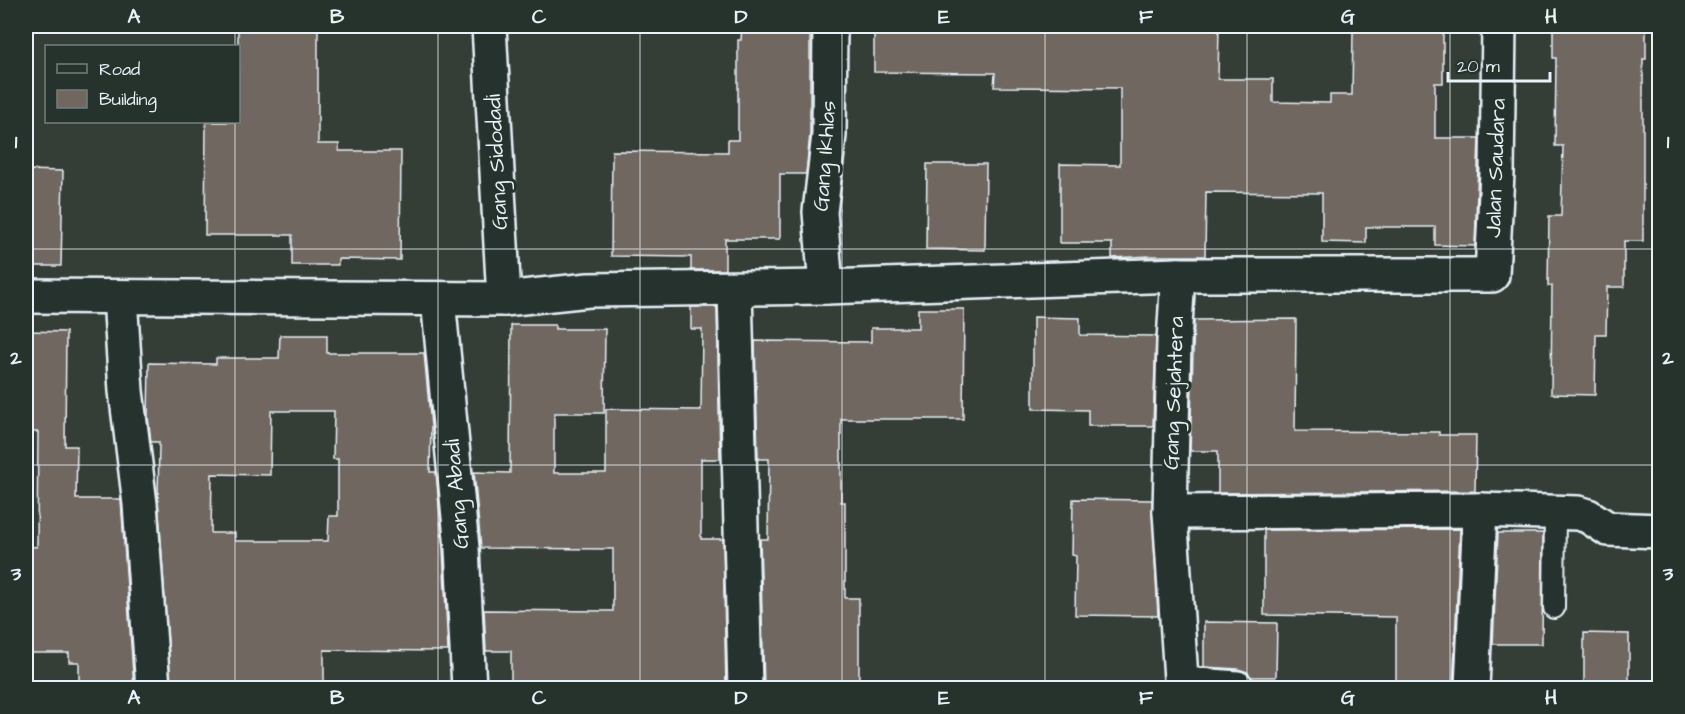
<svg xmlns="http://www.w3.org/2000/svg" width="1685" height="714" font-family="'Architects Daughter',sans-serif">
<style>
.building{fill:#706760;stroke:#e8f1f8;stroke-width:1.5;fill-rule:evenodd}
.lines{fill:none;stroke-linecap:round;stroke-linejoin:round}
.lane-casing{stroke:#e8f1f8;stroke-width:24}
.street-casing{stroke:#e8f1f8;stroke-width:38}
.lane{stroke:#26332d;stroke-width:20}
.street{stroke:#26332d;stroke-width:33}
.grid{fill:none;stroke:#e8f1f8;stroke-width:1.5;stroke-opacity:0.55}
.labels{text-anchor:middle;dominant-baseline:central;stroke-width:6;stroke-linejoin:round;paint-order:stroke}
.street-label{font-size:22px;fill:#e8f1f8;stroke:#26332d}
.neatline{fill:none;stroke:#e8f1f8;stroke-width:2}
.grid-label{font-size:20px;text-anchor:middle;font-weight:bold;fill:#e8f1f8}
</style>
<rect width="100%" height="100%" fill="#353d37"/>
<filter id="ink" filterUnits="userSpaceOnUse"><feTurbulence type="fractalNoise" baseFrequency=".0167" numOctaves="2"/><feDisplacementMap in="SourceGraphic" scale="12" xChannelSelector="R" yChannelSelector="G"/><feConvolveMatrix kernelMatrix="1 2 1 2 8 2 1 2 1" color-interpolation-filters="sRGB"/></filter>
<g filter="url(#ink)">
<g class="building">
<polygon points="238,26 318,26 318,144 339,144 339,151 401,151 400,260 338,259 338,265 292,265 292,235 205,235 206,122 238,122"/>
<polygon points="742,26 810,26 810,134 806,174 780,174 780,239 725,239 725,270 691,270 691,257 611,256 612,151 728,152 728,140 738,140 738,40 741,40"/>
<polygon points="1219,26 1218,79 1273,79 1273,102 1330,103 1330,95 1352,95 1353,31 1443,32 1443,83 1435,83 1435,138 1479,138 1475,246 1435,245 1435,227 1366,227 1366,243 1322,242 1322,193 1206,192 1205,256 1151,256 1112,258 1112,243 1060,243 1060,164 1120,165 1120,88 994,87 995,73 874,72 874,27"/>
<polygon points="1553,26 1646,26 1646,59 1643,59 1643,241 1624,241 1624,287 1607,287 1606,334 1596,334 1595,395 1551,394 1552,286 1548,286 1549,216 1561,216 1563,146 1555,146 1556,58 1553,58"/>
<polygon points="927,164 986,164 985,250 926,249"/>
<polygon points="26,170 63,171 61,266 26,266"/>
<polygon points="691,307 717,307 720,459 701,459 701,539 723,539 726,688 511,688 511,651 486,651 484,610 613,611 613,549 481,548 474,472 510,473 511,325 555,325 555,329 605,329 604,413 554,413 554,473 606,473 606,409 701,410 702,329 691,329"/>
<polygon points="918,309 964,309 963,419 841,419 841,502 845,502 845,598 859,598 859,688 764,688 760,539 768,539 769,459 758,459 755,341 871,342 871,328 918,328"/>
<polygon points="1033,317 1080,318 1080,335 1156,336 1153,426 1088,426 1088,410 1033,409"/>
<polygon points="1296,319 1295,431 1439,432 1439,435 1476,435 1475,491 1218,493 1218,451 1190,451 1194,320"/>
<polygon points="26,331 66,332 65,446 77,446 76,499 121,499 134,688 79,688 79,662 69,662 69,653 26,653 26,546 37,547 38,432 26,432"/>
<path d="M280,335H327V353H424L431,426L430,472H436L443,549L448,651L324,650V688H171L158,499L159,442H151L148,417L149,363L216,364V358H279ZM271,411H334L333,459H338V516H329L328,541H235V533H211L212,474L270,475Z"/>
<polygon points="1073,499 1152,500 1158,616 1075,615 1076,556 1072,555"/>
<polygon points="1460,529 1453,688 1396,688 1396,617 1264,615 1264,530"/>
<polygon points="1498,533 1543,533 1542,644 1493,644"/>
<polygon points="1204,622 1277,623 1276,677 1251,677 1247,672 1238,669 1204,667"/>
<polygon points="1584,633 1629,634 1629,688 1584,688"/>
</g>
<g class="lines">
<g class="lane-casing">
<polyline id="lane" points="1554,608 1555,512"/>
</g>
<g class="street-casing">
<g id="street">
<polyline points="489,26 504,299"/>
<polyline points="1178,275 1174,342 1170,512 1181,679 1185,684 1237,688"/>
<polyline points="826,287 820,212 829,135 830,26"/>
<polyline points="735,289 745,688"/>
<polyline points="26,296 504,299 589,290 826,287 1178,275 1492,275 1497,173 1499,26"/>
<polyline points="120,297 126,391 140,504 153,688"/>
<polyline points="438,299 462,548 469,688"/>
<polyline points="1170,512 1480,510 1578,513 1588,516 1608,529 1660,531"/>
<polyline points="1472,688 1480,510"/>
</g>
</g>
<use href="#lane" class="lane"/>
<use href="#street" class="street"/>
</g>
</g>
<path class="grid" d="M235,26V46M438,26V688M640,26V688M842,26V688M1045,26V688M1247,26V688M1450,26V688M235,122V688M26,249H1660M26,465H1660"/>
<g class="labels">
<g class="street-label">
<text transform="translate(825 156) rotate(-86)">Gang Ikhlas</text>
<text transform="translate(497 162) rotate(-93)">Gang Sidodadi</text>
<text transform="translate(1496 168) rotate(-88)">Jalan Saudara</text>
<text transform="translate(1174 393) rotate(-88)">Gang Sejahtera</text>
<text transform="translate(457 494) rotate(-95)">Gang Abadi</text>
</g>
</g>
<rect width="1685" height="714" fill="none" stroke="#26332d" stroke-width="66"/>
<rect x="45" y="45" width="195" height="78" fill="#26332d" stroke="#747f7e" stroke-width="1.5"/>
<rect x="57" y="64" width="30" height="9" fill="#26332d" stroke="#747f7e" stroke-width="1.5"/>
<text x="99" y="75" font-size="18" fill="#e8f1f8">Road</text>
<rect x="57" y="90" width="30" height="18" fill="#706760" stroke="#747f7e" stroke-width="1.5"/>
<text x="99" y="105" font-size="18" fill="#e8f1f8">Building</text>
<path d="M1448 72v9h102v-9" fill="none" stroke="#e8f1f8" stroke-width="3"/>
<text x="1457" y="72" font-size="18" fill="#e8f1f8" stroke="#26332d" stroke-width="4.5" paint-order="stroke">20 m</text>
<rect x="33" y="33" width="1619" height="648" class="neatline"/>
<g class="grid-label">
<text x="134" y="23">A</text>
<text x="337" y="23">B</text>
<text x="539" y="23">C</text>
<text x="741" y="23">D</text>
<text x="944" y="23">E</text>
<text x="1146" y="23">F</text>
<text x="1348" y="23">G</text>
<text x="1551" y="23">H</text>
<text x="16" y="148">1</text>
<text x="1668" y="148">1</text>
<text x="16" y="364">2</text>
<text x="1668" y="364">2</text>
<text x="16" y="580">3</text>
<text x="1668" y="580">3</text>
<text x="134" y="704">A</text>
<text x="337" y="704">B</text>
<text x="539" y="704">C</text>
<text x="741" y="704">D</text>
<text x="944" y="704">E</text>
<text x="1146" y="704">F</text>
<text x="1348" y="704">G</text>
<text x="1551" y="704">H</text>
</g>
</svg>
